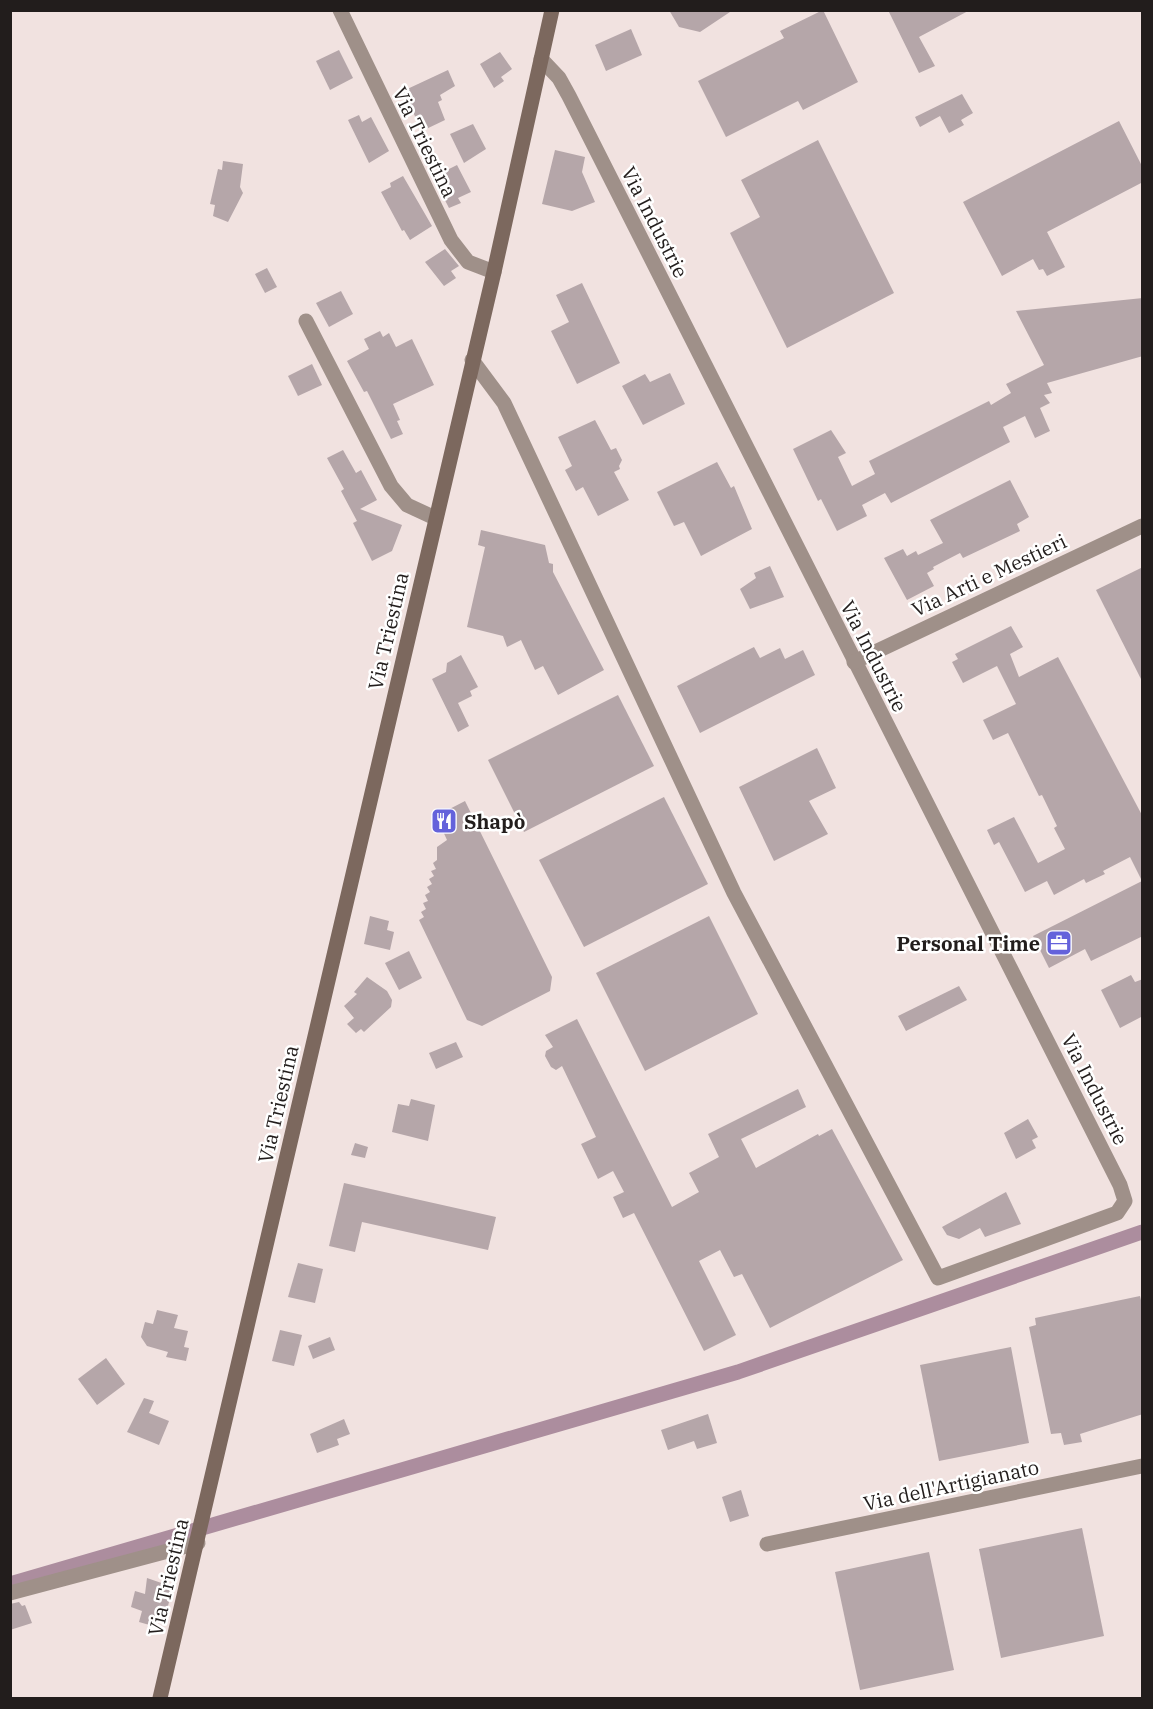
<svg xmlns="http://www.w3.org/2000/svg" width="1153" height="1709" font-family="'IBM Plex Serif',serif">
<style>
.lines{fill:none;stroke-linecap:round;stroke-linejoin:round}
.canal{stroke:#ac8d9e;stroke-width:15}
.building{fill:#b5a6a9}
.minor{stroke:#9f9089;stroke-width:15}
.secondary{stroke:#7c685e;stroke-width:15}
.labels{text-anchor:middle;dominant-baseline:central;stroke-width:5;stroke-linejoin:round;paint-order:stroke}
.street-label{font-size:20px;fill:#221d1c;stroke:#fff}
.poi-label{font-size:20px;font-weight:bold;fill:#221d1c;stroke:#fff;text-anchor:start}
</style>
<rect width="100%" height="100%" fill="#f1e2e0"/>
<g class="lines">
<polyline class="canal" points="10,1584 738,1372 1142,1232"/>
</g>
<g class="building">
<polygon points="669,10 733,10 700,32 679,27"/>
<polygon points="823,10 858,82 803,110 798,101 726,137 698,81 784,38 780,31"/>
<polygon points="888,10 970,10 919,37 935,66 919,73"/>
<polygon points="631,29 642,55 606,71 595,45"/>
<polygon points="339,50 353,78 330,90 316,61"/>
<polygon points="500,52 512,69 501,77 504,81 494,88 480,64"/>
<polygon points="448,70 455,86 440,95 442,100 438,102 445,120 422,131 403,91"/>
<polygon points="962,94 973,113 961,120 964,125 949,133 940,116 920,127 915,117"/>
<polygon points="359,115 362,122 371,117 389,151 369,163 348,120"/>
<polygon points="1119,121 1143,168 1143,182 1047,232 1065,267 1047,276 1043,269 1039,270 1033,259 1002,276 963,202"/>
<polygon points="473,124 486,149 464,163 450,134"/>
<polygon points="818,140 894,293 787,348 730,233 760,217 741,180"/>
<polygon points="555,150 585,157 582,172 595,202 572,211 542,204"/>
<polygon points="223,161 243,164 240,187 243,193 228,222 213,216 215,205 210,204 218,169 222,170"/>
<polygon points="457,165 471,192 458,198 461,203 449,208 433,177"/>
<polygon points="403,176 432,226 410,240 404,230 402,231 381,192 391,187 390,183"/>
<polygon points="445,249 459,266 451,271 456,278 444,286 425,262"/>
<polygon points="267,268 277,287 265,293 255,274"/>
<polygon points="582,283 620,363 577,384 551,331 569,322 556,295"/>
<polygon points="341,291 353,314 329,327 316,303"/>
<polygon points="1143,298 1143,356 1047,383 1052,393 1044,395 1050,403 1040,408 1050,431 1035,438 1025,416 1003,427 1010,442 891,503 885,493 862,505 867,516 837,531 821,499 818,501 793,449 831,430 846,453 838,457 852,486 875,474 869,461 989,401 991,405 1011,393 1006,384 1044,365 1016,311"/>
<polygon points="380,331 383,337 389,333 396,347 412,339 434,385 393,404 400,420 397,421 403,434 391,439 367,391 364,392 347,361 369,349 364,339"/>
<polygon points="312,364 322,385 298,396 288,376"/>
<polygon points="670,373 685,404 643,425 622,386 645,374 650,382"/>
<polygon points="595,420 611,450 616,448 622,460 619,466 620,469 614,472 629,500 598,516 583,487 576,491 565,470 572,466 558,437"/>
<polygon points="343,450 356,473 361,470 377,500 360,509 402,525 392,551 372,561 353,523 357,521 341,491 344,489 327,458"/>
<polygon points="717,462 731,488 734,486 752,529 701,556 684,522 674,526 657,492"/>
<polygon points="1010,480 1029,517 1017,524 1020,531 963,558 960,553 933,567 934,569 927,573 934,586 907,600 884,558 903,549 907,556 916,551 918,555 943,543 930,520"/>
<polygon points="481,530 545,545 549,563 553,564 553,572 604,670 558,695 543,666 535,670 521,640 507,647 503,636 467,627 485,547 478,545"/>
<polygon points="770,566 784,597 750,609 740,589 756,578 754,573"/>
<polygon points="1143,567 1143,683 1096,590"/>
<polygon points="1011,626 1023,647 1010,654 1019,677 1058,657 1143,817 1143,936 1091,961 1085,949 1049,968 1033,936 1142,881 1130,857 1103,871 1105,874 1086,883 1084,879 1054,895 1047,881 1025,892 999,842 994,845 987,830 1014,817 1038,863 1065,849 1054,828 1057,826 1042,795 1039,796 1008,733 993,740 983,720 1016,704 997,666 963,683 952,662 958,659 955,654"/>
<polygon points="754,647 760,658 780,648 785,659 803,650 815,675 700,733 677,686"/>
<polygon points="461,655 478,687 470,691 472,696 458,703 469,726 458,732 432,679 446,672 447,663"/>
<polygon points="618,695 654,766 524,832 488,760"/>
<polygon points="817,748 836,788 809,801 828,834 774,861 739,787"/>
<polygon points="664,797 708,884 584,947 539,860"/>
<polygon points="465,801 552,977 550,991 482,1026 467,1020 419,920 424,917 421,912 426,909 423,903 428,901 425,895 430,892 427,887 432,884 429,879 434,876 431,871 436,869 433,863 437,860 437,847 447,840 436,816"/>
<polygon points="370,916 389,921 387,930 394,932 390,950 364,944"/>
<polygon points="709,916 758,1014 645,1071 596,973"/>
<polygon points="409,951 422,978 399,990 385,963"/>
<polygon points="1131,975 1135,982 1143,979 1143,1016 1120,1028 1101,990"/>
<polygon points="367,977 387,991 392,1000 391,1007 364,1032 361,1029 356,1033 347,1024 354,1018 344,1006 357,994 354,992"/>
<polygon points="959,986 967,1000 906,1031 898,1016"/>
<polygon points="577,1019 672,1207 699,1192 689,1173 719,1157 708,1134 798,1089 806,1107 741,1139 756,1168 818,1134 819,1136 832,1129 903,1260 770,1328 742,1274 734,1277 720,1250 699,1261 736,1335 704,1351 634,1213 623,1218 613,1197 624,1192 613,1171 598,1179 581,1144 596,1137 562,1066 556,1070 551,1067 545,1056 546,1051 553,1047 545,1035"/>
<polygon points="456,1042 463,1057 436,1069 429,1053"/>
<polygon points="411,1099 435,1105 428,1141 392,1132 398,1104 409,1106"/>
<polygon points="1028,1119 1038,1137 1032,1140 1036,1148 1016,1159 1004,1133"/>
<polygon points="355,1143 368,1147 365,1158 351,1155"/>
<polygon points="344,1183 496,1217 488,1250 362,1222 355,1252 329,1246"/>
<polygon points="1006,1192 1021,1224 985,1237 980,1228 959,1239 947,1235 942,1227"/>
<polygon points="298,1263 323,1269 315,1303 288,1297"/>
<polygon points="1140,1296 1143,1308 1143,1414 1080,1434 1082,1442 1064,1445 1061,1433 1051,1434 1029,1327 1036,1325 1035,1318"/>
<polygon points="157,1310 178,1315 174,1328 188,1331 184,1347 189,1348 186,1361 166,1357 168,1352 147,1346 141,1337 145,1322 153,1324"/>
<polygon points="280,1330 302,1335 294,1366 272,1361"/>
<polygon points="330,1337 335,1350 313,1359 308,1346"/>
<polygon points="1011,1347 1029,1443 939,1461 920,1365"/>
<polygon points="106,1358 125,1384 97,1405 78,1379"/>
<polygon points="144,1398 154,1401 149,1413 169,1421 159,1445 127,1432"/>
<polygon points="708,1414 717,1443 697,1449 694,1441 668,1450 661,1430"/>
<polygon points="344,1419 350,1434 337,1439 339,1445 317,1453 310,1434"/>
<polygon points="741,1490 749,1516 730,1522 722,1497"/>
<polygon points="1082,1528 1104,1636 1001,1658 979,1549"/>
<polygon points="929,1552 954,1670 860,1690 835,1572"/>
<polygon points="147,1578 173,1587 165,1617 156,1614 153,1626 139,1622 142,1611 131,1607 135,1591 145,1594"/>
<polygon points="19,1602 22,1606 25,1605 32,1623 10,1630 10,1604"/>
</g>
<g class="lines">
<g class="minor">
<polyline points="340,10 451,240 468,262 494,272"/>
<polyline points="306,321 391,486 407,505 435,518"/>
<polyline points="472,360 504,403 734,893 938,1278 1117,1213 1125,1201 1120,1185 569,96 559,78 541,59"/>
<polyline points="854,662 1142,526"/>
<polyline points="767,1544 1142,1466"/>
<polyline points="10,1593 198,1543"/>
</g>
<polyline class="secondary" points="160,1698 494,272 552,10"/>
</g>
<defs>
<g id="restaurant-square" transform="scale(1.35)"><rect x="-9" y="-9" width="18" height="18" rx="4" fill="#6462db" stroke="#fff"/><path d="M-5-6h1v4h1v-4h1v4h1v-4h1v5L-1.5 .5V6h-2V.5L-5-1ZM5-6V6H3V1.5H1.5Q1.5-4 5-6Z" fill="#fff"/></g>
<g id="office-square" transform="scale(1.35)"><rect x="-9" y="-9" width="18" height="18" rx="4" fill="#6462db" stroke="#fff"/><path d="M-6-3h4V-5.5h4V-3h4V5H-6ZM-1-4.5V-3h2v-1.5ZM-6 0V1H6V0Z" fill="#fff"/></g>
</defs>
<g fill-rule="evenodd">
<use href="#restaurant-square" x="444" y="821"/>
<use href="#office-square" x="1059" y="943"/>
</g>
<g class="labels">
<g class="street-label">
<text transform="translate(425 142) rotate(64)">Via Triestina</text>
<text transform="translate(655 222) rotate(63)">Via Industrie</text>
<text transform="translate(989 575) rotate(-25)">Via Arti e Mestieri</text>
<text transform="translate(388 631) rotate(-77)">Via Triestina</text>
<text transform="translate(874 656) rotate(63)">Via Industrie</text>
<text transform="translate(1095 1089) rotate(63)">Via Industrie</text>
<text transform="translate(278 1104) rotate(-77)">Via Triestina</text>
<text transform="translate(951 1485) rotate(-12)">Via dell'Artigianato</text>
<text transform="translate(168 1577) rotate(-77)">Via Triestina</text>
</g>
<g class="poi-label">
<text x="464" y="821">Shapò</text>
<text x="1040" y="943" text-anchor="end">Personal Time</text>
</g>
</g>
<rect width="1153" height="1709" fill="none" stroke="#221d1c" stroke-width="24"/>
</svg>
